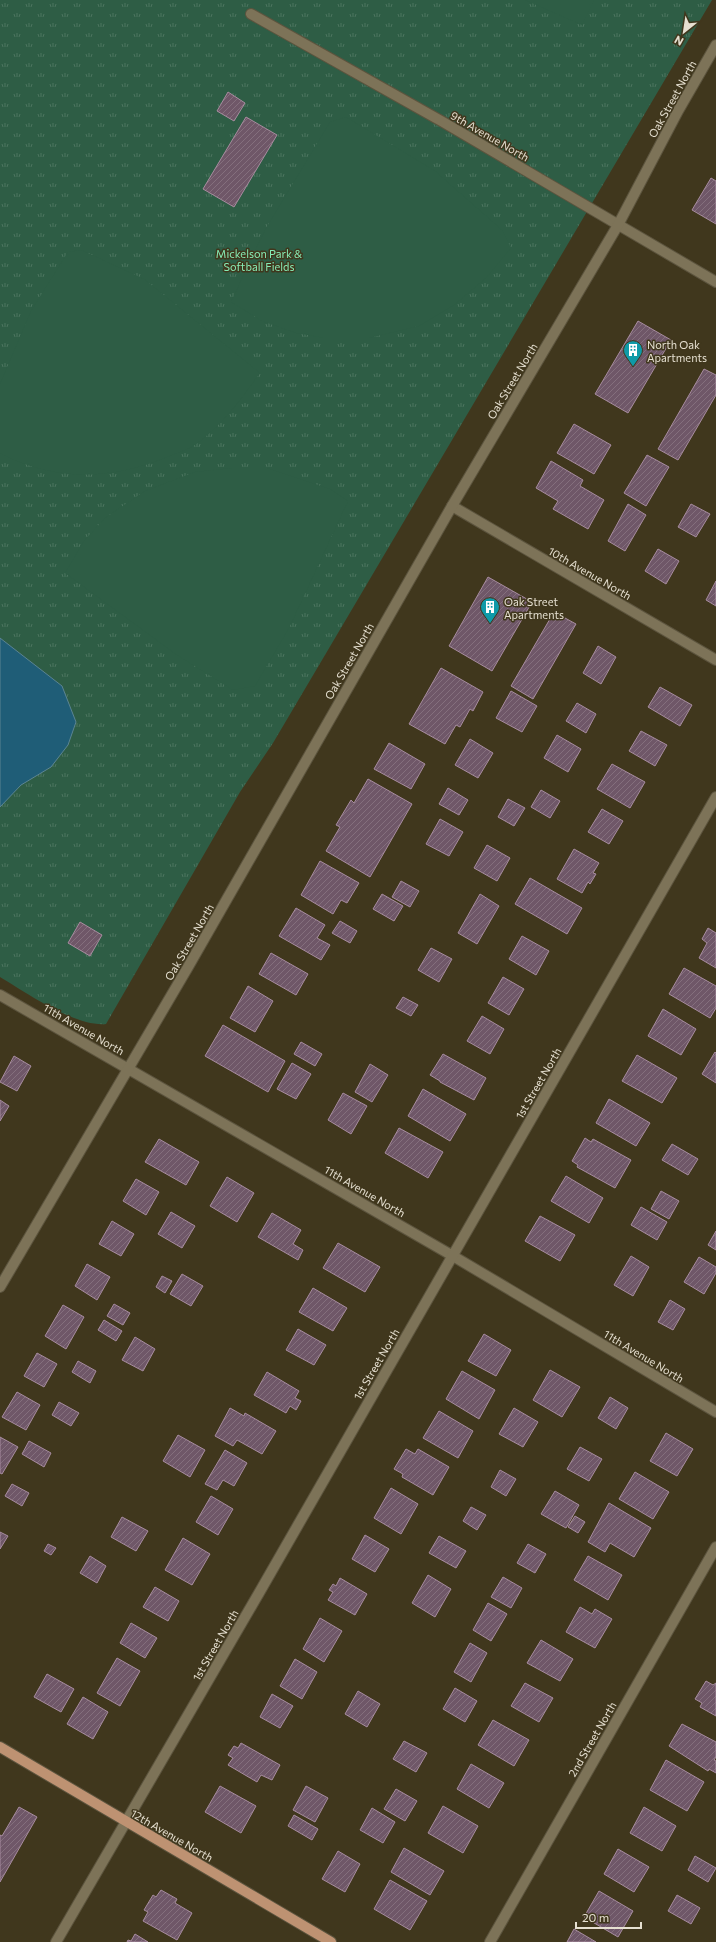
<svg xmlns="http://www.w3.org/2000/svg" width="716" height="1942" font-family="Commissioner,sans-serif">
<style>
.grass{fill:url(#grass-tufts)}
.pitch{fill:#2e5d45}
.water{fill:#1f5d77;stroke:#5b8492}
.building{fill:url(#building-hatch);stroke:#a78c9f}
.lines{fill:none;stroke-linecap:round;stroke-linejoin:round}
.minor-casing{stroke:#5c543e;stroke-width:12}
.major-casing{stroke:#5c543e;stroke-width:12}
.minor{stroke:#7d7358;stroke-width:10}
.major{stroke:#be9272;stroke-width:10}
.labels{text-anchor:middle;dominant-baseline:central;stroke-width:3;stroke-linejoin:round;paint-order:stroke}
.street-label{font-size:11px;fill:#e6e0d1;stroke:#40371d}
.park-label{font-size:11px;fill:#86ecb6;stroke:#40371d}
.poi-label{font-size:11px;fill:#e6e0d1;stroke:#40371d;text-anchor:start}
</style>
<defs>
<pattern id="grass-tufts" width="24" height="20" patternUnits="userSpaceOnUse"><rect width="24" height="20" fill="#2e5d45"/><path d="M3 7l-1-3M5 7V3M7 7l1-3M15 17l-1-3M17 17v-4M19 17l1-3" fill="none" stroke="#4c745f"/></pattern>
<pattern id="building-hatch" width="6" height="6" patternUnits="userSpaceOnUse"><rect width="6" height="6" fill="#6f5768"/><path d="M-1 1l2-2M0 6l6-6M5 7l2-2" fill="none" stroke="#846f7d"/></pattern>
</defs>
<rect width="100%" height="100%" fill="#40371d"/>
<path class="grass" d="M0,0H712L273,743L240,792L106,1024C75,1027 27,993 0,977Z"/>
<g class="pitch">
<polygon points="525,0 594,0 582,25"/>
<polygon points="346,117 435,171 502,230 511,248 486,278 454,305 419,326 369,338 325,338 296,333 262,321 231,302 265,230 330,122"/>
<path d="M81,250L144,279L260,373C241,399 222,426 195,445C187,450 176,453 167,457C112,480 54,482 0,453V384L31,311L68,252Z"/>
<polygon points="232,468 267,468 330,489 348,501 289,628 255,686 233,690 177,655 65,573 84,541 105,518 145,491 195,472"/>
</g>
<polygon class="water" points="0,638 62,686 76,722 68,745 51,767 21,785 0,807"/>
<g class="building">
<polygon points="228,92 245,103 234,121 217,111"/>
<polygon points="246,117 277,135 234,207 203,189"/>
<polygon points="711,178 716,181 716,224 692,210"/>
<polygon points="638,321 671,340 628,413 595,394"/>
<polygon points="704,369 716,375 716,395 678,460 658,449"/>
<polygon points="574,424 611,445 594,474 557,453"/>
<polygon points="647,455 669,467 646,506 624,493"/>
<polygon points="551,461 583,480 580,486 604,500 588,529 553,509 558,501 536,488"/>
<polygon points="628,504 646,515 625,551 608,541"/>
<polygon points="691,504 710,514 696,537 678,527"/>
<polygon points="658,549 679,561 666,584 645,571"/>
<polygon points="488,577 532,602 492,671 449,646"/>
<polygon points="716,581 716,606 706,600"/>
<polygon points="554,612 576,624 533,699 511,686"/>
<polygon points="598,646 616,657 601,684 583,673"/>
<polygon points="441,668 483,692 473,711 470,709 460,727 456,725 445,744 409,724"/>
<polygon points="660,687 692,705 680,726 648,707"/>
<polygon points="511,691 537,706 522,732 496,718"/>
<polygon points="577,703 596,714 586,733 566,721"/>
<polygon points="641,731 667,745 655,766 629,751"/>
<polygon points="557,735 581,749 568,772 544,758"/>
<polygon points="470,739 493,753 478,778 455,765"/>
<polygon points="389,743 425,764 411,789 374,769"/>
<polygon points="612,764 645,782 630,808 597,789"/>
<polygon points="368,779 412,804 370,877 326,851 340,827 336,825 351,800 354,803"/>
<polygon points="448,788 468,800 459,815 439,804"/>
<polygon points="541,790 560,801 550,818 531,807"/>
<polygon points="508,799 525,808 514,826 498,817"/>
<polygon points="602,809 623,821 609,844 588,832"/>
<polygon points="440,819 463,832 449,856 426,844"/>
<polygon points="487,845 510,858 497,881 474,868"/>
<polygon points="574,849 599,863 593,873 596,874 590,884 588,882 582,893 557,879"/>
<polygon points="320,861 359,883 347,903 341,900 333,914 301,895"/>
<polygon points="530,878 582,908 567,934 515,904"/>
<polygon points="401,881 419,891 410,907 392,897"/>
<polygon points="382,894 403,906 394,921 373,909"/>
<polygon points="480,894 499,906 477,944 458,933"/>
<polygon points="296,908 325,925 317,938 330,945 321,960 279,936"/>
<polygon points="340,921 357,931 350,943 332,933"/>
<polygon points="80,922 102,935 90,956 68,943"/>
<polygon points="708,928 716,933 716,968 699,958 707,943 702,939"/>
<polygon points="522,936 549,951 536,975 509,959"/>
<polygon points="431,948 452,959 439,982 418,970"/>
<polygon points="271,953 308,974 296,995 259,974"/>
<polygon points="684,968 716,986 716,1008 710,1018 669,994"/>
<polygon points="503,977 524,989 509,1015 488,1003"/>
<polygon points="248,986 273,1001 255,1032 230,1018"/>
<polygon points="403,997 418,1005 411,1016 396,1008"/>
<polygon points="663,1009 696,1029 681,1055 648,1036"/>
<polygon points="482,1016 504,1029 490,1054 467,1041"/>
<polygon points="223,1025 285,1061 268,1092 205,1056"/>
<polygon points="301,1042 322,1054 315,1066 294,1054"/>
<polygon points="715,1052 716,1053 716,1083 702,1074"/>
<polygon points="443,1054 486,1078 474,1100 440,1082 440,1081 430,1075"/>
<polygon points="637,1055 677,1078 662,1103 622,1081"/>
<polygon points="14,1056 31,1066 17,1091 0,1082"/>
<polygon points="292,1063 311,1074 296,1099 277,1089"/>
<polygon points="370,1064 388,1075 372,1102 355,1092"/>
<polygon points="423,1089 466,1114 450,1141 408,1116"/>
<polygon points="343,1093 367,1106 351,1134 328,1120"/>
<polygon points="609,1099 650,1123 636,1146 596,1123"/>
<polygon points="0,1100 9,1106 0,1121"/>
<polygon points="399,1128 443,1152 428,1178 385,1153"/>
<polygon points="585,1138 591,1142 593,1139 631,1160 615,1188 577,1167 578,1165 572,1161"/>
<polygon points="159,1139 199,1162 186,1185 145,1162"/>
<polygon points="672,1144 698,1159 688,1175 662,1160"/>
<polygon points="566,1176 603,1198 589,1223 551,1201"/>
<polygon points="227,1177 254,1193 237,1222 210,1206"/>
<polygon points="136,1179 159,1192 146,1215 123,1201"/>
<polygon points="661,1191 679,1201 669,1219 651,1209"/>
<polygon points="641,1207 667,1222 657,1240 631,1225"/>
<polygon points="171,1212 195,1226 182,1248 158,1234"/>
<polygon points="272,1213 301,1230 293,1244 303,1250 298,1260 258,1237"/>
<polygon points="540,1216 575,1235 560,1261 525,1241"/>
<polygon points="112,1221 134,1234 121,1256 99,1244"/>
<polygon points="716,1231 716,1250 708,1245"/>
<polygon points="338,1243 380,1267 365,1292 323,1268"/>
<polygon points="631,1256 649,1267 633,1296 614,1285"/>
<polygon points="699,1257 716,1267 716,1273 704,1294 684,1282"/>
<polygon points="87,1264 110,1277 97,1300 75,1286"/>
<polygon points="182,1274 203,1286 191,1306 170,1294"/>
<polygon points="162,1276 172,1281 165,1293 156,1287"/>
<polygon points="313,1288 347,1308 333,1331 299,1312"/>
<polygon points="670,1300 685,1309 673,1330 658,1322"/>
<polygon points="114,1304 130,1313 123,1325 107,1316"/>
<polygon points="63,1305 84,1317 66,1349 45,1336"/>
<polygon points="104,1320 122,1331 116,1341 98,1330"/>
<polygon points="298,1329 326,1345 314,1365 286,1350"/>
<polygon points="484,1334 511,1350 496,1376 468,1361"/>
<polygon points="135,1337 155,1349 143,1371 122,1360"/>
<polygon points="37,1353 57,1364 44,1387 24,1376"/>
<polygon points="78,1361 96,1371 90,1383 72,1372"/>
<polygon points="550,1370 580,1387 562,1417 533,1400"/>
<polygon points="462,1371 495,1390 479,1419 446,1399"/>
<polygon points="267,1372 299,1391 295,1398 301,1401 296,1410 290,1406 286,1413 254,1395"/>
<polygon points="17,1392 40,1405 26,1430 2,1417"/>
<polygon points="610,1397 628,1408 616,1429 598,1418"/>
<polygon points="59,1402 79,1413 71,1426 52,1415"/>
<polygon points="230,1408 244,1416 245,1413 276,1431 262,1454 237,1440 233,1446 215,1436"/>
<polygon points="514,1408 538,1422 523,1447 499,1434"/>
<polygon points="439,1411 473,1431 458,1458 423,1438"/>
<polygon points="666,1433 693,1449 677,1476 650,1461"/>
<polygon points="178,1435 205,1450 190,1477 163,1461"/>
<polygon points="0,1437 18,1447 2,1474 0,1473"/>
<polygon points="29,1441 51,1453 44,1467 22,1454"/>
<polygon points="580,1447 602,1459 589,1481 567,1469"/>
<polygon points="406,1449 415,1454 418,1449 449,1467 433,1495 402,1477 403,1474 394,1469"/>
<polygon points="225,1450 247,1463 234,1486 223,1480 217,1490 205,1484"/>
<polygon points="500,1470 516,1479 506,1496 491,1487"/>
<polygon points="635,1472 669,1492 653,1519 619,1499"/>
<polygon points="12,1484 29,1493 22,1506 5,1496"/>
<polygon points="391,1488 418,1504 401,1534 374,1518"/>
<polygon points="555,1491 579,1505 566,1528 541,1514"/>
<polygon points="211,1496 233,1509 218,1535 196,1522"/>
<polygon points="609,1503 651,1528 634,1557 610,1543 605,1552 588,1542"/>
<polygon points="471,1507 486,1515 477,1530 463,1521"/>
<polygon points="575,1516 585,1522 578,1533 568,1527"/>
<polygon points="122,1517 148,1531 136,1551 111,1537"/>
<polygon points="0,1532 8,1536 0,1549"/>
<polygon points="365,1535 389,1549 375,1572 352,1559"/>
<polygon points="439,1536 466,1551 456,1568 429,1553"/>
<polygon points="183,1538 210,1554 192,1585 165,1570"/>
<polygon points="48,1544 56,1548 51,1555 44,1551"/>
<polygon points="528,1544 546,1554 535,1573 517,1563"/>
<polygon points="90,1556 106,1566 97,1583 80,1573"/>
<polygon points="588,1556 622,1575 608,1600 574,1580"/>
<polygon points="428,1575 451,1589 435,1617 412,1603"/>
<polygon points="503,1577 522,1588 511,1608 491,1597"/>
<polygon points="340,1578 367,1594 355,1615 328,1600 333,1592 329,1590 333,1584 336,1586"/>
<polygon points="155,1587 179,1601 168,1621 143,1607"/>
<polygon points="488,1603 507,1614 491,1641 473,1630"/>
<polygon points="580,1607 592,1614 595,1609 612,1619 595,1648 566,1632"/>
<polygon points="320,1618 342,1631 324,1662 303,1649"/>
<polygon points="131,1623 157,1638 145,1658 120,1643"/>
<polygon points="541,1640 573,1659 560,1681 527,1663"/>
<polygon points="470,1643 487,1653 471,1682 454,1672"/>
<polygon points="117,1658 140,1671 120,1706 97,1693"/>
<polygon points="295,1659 317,1672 302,1699 280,1686"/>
<polygon points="47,1674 74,1689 61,1712 34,1697"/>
<polygon points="706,1681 713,1685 716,1683 716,1716 700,1707 702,1703 695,1699"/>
<polygon points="525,1683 553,1698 539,1722 511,1706"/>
<polygon points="455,1688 477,1701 465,1722 443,1709"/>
<polygon points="358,1691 380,1704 367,1727 345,1714"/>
<polygon points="272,1694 293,1706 280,1728 260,1717"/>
<polygon points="83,1697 108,1712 93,1739 67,1724"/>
<polygon points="493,1720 529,1740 514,1766 478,1745"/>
<polygon points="682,1724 716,1742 716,1757 714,1760 716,1761 716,1773 709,1769 708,1771 669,1746"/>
<polygon points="404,1741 427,1753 416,1772 393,1759"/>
<polygon points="241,1743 280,1765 272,1780 261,1775 257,1782 228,1765 233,1758 228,1755 234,1746 238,1748"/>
<polygon points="666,1760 704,1782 687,1811 650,1790"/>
<polygon points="471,1764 504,1783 489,1808 457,1789"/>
<polygon points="220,1786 256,1806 241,1833 205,1812"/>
<polygon points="306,1786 328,1798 315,1822 293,1810"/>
<polygon points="396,1789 417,1801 405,1821 384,1809"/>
<polygon points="443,1806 478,1826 463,1853 428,1833"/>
<polygon points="19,1807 37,1817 0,1882 0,1835 2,1836"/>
<polygon points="644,1807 676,1826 662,1851 630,1833"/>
<polygon points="372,1808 395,1822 383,1843 360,1830"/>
<polygon points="294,1815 318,1829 312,1840 288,1826"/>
<polygon points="404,1848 444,1871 430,1895 391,1872"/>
<polygon points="618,1849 649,1867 634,1892 604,1874"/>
<polygon points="338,1851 360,1864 345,1892 322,1879"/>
<polygon points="695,1856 716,1868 708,1882 688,1870"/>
<polygon points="390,1880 427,1901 410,1930 374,1909"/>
<polygon points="161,1890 177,1899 175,1903 192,1913 177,1940 143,1921 148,1912 144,1910 153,1895 156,1897"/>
<polygon points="599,1891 633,1911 618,1937 584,1917"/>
<polygon points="677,1895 700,1908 691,1924 668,1911"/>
<polygon points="574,1929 596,1942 567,1942"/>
<polygon points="135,1934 148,1942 127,1942 128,1940 131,1941"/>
</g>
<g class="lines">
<g class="minor-casing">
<g id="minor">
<polyline points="251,14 443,122 716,282"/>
<polyline points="452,506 716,660"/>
<polyline points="0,995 453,1256 716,1412"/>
<polyline points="0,1287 188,967 452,506 618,225 678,111 716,45"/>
<polyline points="56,1942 259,1593 716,797"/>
<polyline points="490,1942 716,1547"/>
</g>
</g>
<g class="major-casing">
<polyline id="major" points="0,1747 331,1942"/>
</g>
<use href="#minor" class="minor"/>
<use href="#major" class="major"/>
</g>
<defs>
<g id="building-pin" transform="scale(1)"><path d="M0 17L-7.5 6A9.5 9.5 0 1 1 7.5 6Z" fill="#0f9aa8" stroke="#40371d"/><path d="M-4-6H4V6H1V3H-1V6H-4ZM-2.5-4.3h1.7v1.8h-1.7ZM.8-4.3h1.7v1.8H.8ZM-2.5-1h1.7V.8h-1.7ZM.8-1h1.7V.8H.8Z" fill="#fff"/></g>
</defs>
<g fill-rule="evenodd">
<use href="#building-pin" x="633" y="350"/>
<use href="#building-pin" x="490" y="607"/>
</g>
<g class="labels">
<g class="street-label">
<text transform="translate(672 99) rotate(-61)">Oak Street North</text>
<text transform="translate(490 136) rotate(30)">9th Avenue North</text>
<text transform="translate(512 381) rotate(-59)">Oak Street North</text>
<text transform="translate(590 573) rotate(30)">10th Avenue North</text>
<text transform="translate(349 661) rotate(-60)">Oak Street North</text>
<text transform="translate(189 942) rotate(-60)">Oak Street North</text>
<text transform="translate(84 1029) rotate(30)">11th Avenue North</text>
<text transform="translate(538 1083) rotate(-60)">1st Street North</text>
<text transform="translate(365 1191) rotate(30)">11th Avenue North</text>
<text transform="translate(644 1356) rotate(31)">11th Avenue North</text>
<text transform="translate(376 1364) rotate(-60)">1st Street North</text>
<text transform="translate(215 1645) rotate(-60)">1st Street North</text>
<text transform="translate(592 1739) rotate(-60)">2nd Street North</text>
<text transform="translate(172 1835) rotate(30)">12th Avenue North</text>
</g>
<g class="park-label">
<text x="259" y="253">Mickelson Park &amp;<tspan x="259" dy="13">Softball Fields</tspan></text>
</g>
<g class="poi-label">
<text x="647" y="344">North Oak<tspan x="647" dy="13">Apartments</tspan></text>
<text x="504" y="601">Oak Street<tspan x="504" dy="13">Apartments</tspan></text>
</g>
</g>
<g transform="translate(684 32) rotate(210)" stroke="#40371d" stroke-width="3" paint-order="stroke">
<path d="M0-3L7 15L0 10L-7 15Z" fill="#e6e0d1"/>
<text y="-6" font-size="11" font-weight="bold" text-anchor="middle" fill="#e6e0d1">N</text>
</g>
<path d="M576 1922v6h65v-6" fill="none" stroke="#e6e0d1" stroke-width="2"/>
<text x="582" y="1922" font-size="12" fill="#e6e0d1" stroke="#40371d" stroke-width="3" paint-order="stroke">20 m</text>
</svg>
